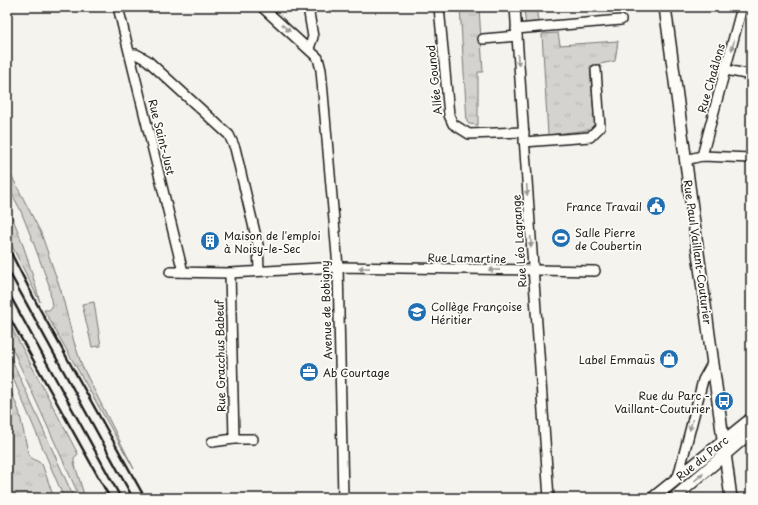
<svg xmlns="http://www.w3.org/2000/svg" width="758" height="505" font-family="'Playpen Sans',sans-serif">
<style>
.grass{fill:url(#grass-tufts);stroke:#787876}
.forest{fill:url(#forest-firs);stroke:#787876}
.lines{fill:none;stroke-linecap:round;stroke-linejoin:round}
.minor-casing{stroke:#1c1c1c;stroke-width:12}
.major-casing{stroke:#1c1c1c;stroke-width:14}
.minor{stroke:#fdfcf7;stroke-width:9}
.major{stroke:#fdfcf7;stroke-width:11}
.rail{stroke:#1c1c1c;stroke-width:2.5}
.oneway{fill:#989794}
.labels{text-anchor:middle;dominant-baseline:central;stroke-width:3.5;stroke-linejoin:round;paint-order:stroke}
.street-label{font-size:11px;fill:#1c1c1c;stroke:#fdfcf7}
.poi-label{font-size:11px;fill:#1c1c1c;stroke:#fdfcf7;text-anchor:start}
</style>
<defs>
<pattern id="grass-tufts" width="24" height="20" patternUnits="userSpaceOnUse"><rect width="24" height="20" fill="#d4d3cf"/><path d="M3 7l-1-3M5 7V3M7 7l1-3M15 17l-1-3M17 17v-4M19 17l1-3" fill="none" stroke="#b5b5b1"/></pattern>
<pattern id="forest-firs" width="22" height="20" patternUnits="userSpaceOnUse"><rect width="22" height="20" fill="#d4d3cf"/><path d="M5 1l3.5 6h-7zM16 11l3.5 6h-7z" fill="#b5b5b1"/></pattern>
</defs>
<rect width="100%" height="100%" fill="#f4f3ee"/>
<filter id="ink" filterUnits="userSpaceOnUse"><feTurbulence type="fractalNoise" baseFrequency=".025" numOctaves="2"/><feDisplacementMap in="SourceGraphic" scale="8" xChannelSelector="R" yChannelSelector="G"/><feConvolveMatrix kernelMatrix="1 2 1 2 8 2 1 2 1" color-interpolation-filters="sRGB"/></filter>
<g filter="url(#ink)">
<g class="grass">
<polygon points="460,7 479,7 483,72 478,72 478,125 469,124 467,122"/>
<polygon points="558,33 560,45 618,41 615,61 590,66 595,126 588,130 548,135 542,34"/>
<polygon points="7,167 41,233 61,291 74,342 82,366 134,469 44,310 49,310 52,307 49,285 32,239 20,209 7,185"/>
<path d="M7,206C22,237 31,269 40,302L7,236Z"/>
<polygon points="94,302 101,346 92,347 82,304"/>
<polygon points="7,319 78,454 74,458 74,462 85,498 80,498 7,337"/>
<polygon points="7,349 74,498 64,498 7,364"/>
<polygon points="7,381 19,411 28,452 30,457 42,464 54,498 7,498"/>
</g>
<polygon class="forest" points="524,7 536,7 539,28 526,30"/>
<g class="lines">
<g class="minor-casing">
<g id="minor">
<polyline points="118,7 183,272"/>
<polyline points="262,7 318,58 321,70 338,267 343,498"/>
<polyline points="308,7 313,37 309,48"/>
<polyline points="439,7 449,115 453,124 469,134 524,132"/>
<polyline points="515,7 549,498"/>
<polyline points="516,29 621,20"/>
<polyline points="483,39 517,36"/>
<polyline points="130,54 136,54 147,60 229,135 235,148 258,245 259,270"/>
<polyline points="726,70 751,75"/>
<polyline points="524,142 590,137 600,127 596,70"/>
<polyline points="702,156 742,7"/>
<polyline points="685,160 702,156 751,158"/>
<polyline points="170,272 230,273 338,267 595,271"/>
<polyline points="230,273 234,439"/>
<polyline points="212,442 234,439 253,439"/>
<polyline points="678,477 703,380 713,362"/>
</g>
</g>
<g class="major-casing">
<g id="major">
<polyline points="665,7 731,498"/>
<polyline points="653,498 751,419"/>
<polyline points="674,498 751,432"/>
</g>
</g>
<use href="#minor" class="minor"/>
<use href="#major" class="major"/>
<g class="rail">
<polyline points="7,245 37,304 145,498"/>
<polyline points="7,268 133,498"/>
<polyline points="7,290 121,498"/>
<polyline points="7,313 110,498"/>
</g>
</g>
<defs><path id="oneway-solid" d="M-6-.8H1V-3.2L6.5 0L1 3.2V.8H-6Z"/></defs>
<g class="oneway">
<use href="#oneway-solid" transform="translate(286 28) rotate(42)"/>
<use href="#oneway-solid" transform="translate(733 45) rotate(104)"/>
<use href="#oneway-solid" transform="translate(518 60) rotate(86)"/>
<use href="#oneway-solid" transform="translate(527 190) rotate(87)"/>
<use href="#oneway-solid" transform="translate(531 242) rotate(87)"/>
<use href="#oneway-solid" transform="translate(364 268) rotate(-179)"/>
<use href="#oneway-solid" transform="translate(494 270) rotate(-179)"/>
<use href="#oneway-solid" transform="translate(691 425) rotate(104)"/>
<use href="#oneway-solid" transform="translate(699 477) rotate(-40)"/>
</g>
</g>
<defs>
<g id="civic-disc" transform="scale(1)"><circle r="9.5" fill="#1f6fb2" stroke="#fdfcf7"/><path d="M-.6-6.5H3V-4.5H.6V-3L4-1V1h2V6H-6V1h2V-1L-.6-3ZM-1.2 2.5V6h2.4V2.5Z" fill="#fff"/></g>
<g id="stadium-disc" transform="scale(1)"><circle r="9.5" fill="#1f6fb2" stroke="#fdfcf7"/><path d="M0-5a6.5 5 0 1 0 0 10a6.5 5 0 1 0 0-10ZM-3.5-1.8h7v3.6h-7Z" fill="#fff"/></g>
<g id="building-disc" transform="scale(1)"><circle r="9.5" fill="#1f6fb2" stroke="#fdfcf7"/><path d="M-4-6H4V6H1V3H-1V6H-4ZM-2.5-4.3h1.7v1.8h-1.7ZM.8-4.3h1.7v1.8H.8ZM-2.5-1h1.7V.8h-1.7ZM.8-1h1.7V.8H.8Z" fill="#fff"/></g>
<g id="school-disc" transform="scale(1)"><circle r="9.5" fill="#1f6fb2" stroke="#fdfcf7"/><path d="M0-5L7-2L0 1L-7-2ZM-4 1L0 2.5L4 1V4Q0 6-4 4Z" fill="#fff"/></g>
<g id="shop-disc" transform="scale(1)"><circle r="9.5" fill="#1f6fb2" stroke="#fdfcf7"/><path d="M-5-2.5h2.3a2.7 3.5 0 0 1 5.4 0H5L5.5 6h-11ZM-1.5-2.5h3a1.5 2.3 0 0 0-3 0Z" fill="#fff"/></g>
<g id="office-disc" transform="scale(1)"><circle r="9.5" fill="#1f6fb2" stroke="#fdfcf7"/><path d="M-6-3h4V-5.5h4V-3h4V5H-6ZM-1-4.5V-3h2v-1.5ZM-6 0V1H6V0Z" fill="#fff"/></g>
<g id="bus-disc" transform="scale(1)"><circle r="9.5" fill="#1f6fb2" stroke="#fdfcf7"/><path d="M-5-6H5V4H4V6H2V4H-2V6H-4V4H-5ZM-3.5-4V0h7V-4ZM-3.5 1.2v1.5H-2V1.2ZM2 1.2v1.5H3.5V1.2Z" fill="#fff"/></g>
</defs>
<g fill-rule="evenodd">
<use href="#civic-disc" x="656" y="206"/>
<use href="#stadium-disc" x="561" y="238"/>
<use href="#building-disc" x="210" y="241"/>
<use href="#school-disc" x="417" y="312"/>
<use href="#shop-disc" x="669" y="359"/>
<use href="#office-disc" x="309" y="372"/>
<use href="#bus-disc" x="724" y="401"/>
</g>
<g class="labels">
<g class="street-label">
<text transform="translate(711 78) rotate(-74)">Rue Chaâlons</text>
<text transform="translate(434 80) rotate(-96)">Allée Gounod</text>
<text transform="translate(162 137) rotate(76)">Rue Saint-Just</text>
<text transform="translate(519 241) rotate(-94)">Rue Léo Lagrange</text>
<text transform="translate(698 252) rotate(82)">Rue Paul Vaillant-Couturier</text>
<text transform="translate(467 258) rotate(1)">Rue Lamartine</text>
<text transform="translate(326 310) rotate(-92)">Avenue de Bobigny</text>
<text transform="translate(220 356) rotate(-91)">Rue Gracchus Babeuf</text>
<text transform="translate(702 458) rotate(-39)">Rue du Parc</text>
</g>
<g class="poi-label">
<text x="642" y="206" text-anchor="end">France Travail</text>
<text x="575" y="232">Salle Pierre<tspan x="575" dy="13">de Coubertin</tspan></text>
<text x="224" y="235">Maison de l'emploi<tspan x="224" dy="13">à Noisy-le-Sec</tspan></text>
<text x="431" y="306">Collège Françoise<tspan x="431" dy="13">Héritier</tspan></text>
<text x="655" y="359" text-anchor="end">Label Emmaüs</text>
<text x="323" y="372">Ab Courtage</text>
<text x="710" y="395" text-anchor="end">Rue du Parc -<tspan x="710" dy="13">Vaillant-Couturier</tspan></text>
</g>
</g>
<rect width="758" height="505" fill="none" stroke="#fdfcf7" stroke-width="24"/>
<rect x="12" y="12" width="734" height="481" fill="none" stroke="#1c1c1c" stroke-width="1.5" filter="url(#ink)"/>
</svg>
